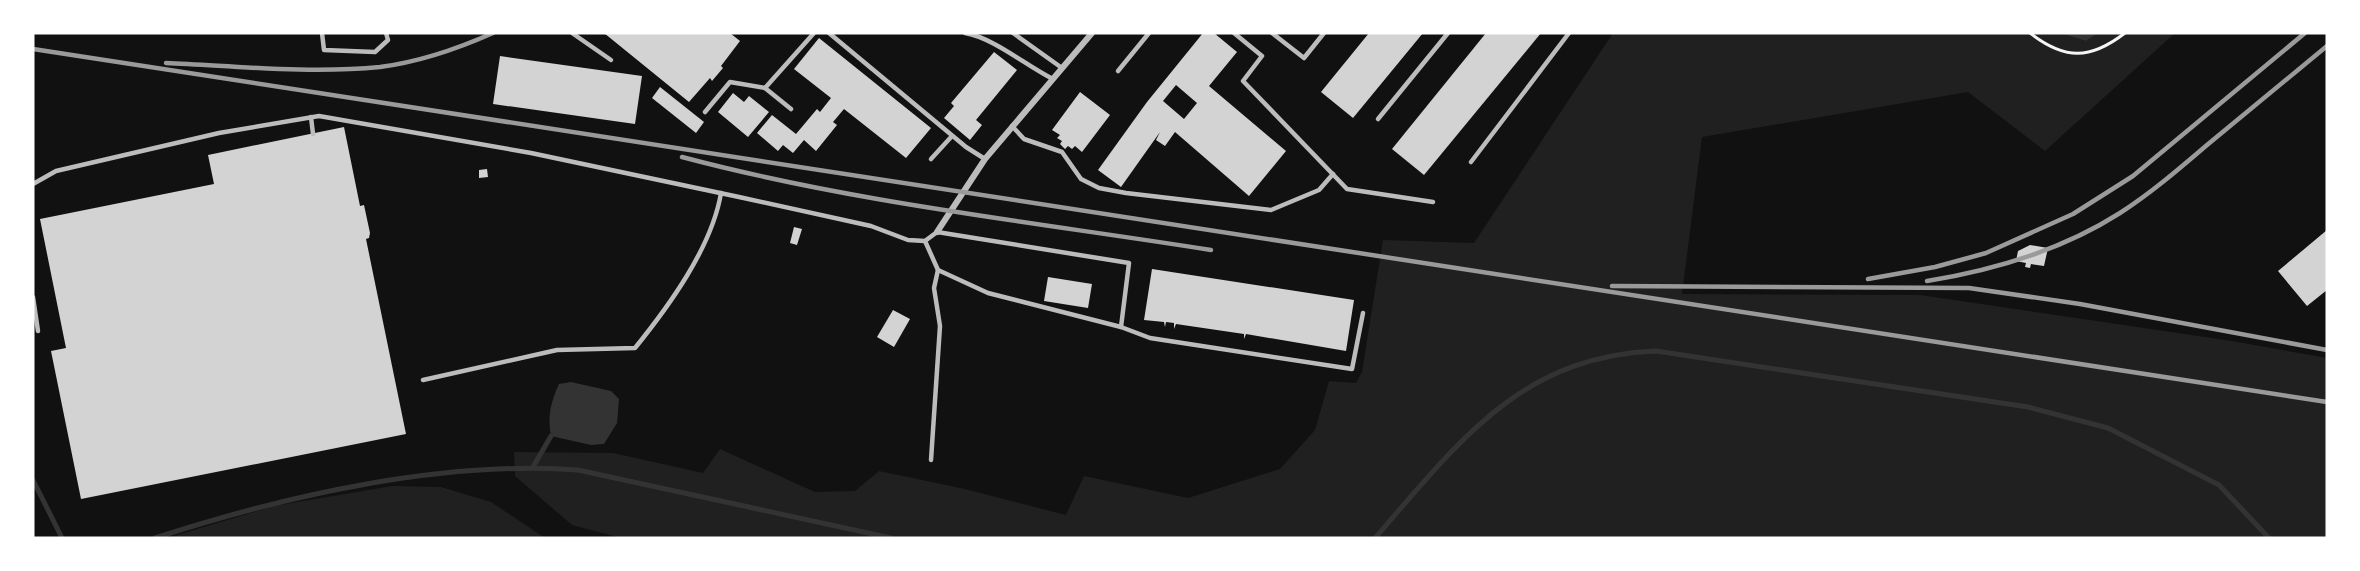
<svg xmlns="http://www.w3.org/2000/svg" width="2360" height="571" font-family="Karla,sans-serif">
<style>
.green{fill:#202020}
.water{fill:#333}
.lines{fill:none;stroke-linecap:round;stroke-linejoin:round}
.stream{stroke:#333;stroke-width:5}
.building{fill:#d3d3d3;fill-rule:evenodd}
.path{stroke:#f5f5f5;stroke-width:3}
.service{stroke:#bcbcbc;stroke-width:4.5}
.minor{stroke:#bcbcbc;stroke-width:6}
.rail{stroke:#9a9a9a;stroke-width:4.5}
</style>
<rect width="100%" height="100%" fill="#111"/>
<g class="green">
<polygon points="1613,33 2060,33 2086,41 2098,33 2175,33 2045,151 1968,92 1702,137 1682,294 1920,295 2232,341 2327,358 2327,538 621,538 572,525 515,476 514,452 613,453 703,473 720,449 815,492 855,491 879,471 965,489 1066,515 1084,476 1188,498 1280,469 1315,430 1329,381 1356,383 1362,372 1383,240 1474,243"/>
<polygon points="392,486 441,487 491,502 545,538 167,538 274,506"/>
</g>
<g class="water">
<polygon points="2060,33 2098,33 2086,41"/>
<path d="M571,382L611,391L619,399L617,423L604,444L591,445L551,436C547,417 551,401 559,384Z"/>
</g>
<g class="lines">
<g class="stream">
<polyline points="533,467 551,436"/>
<polyline points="33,480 62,538"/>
<path d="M155,538C284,496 442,460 578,470L891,538"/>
<path d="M1375,538C1457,444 1520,356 1656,351L2028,407L2108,428L2219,485L2269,538"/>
</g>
</g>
<g class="building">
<polygon points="604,33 730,33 740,41 721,66 723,68 712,81 710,78 689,102"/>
<path d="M1203,33H1214L1237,52L1209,86L1286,151L1249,196L1175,132L1165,146L1156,140L1160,132L1121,187L1098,170L1147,102ZM1176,85L1197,103L1184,119L1163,101Z"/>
<polygon points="1369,33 1423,33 1353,118 1321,92"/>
<polygon points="1486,33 1541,33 1424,175 1392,149"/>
<polygon points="819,38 931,128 906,158 844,109 833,122 837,125 816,151 804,140 793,153 783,145 778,151 757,133 772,115 796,134 817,109 820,112 831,98 794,69"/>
<polygon points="994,52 1017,70 976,120 982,125 970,140 944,118 954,106 951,103"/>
<polygon points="500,56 642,76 635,124 493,104"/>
<polygon points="660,87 704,122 696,133 652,98"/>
<polygon points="1080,92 1110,115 1082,152 1075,146 1072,149 1068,146 1065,149 1060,144 1062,141 1057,138 1060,135 1052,130"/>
<polygon points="733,93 744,102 749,96 769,112 748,137 718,112"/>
<polygon points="344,127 360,206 364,205 370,233 369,238 366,239 406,434 81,499 51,351 66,348 40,219 214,184 208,155"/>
<polygon points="487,169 488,177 479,178 479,170"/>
<polygon points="794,227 802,229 797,245 790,243"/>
<polygon points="2327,230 2327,290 2307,306 2278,271"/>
<polygon points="2030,245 2048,248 2044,266 2031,264 2030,268 2025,267 2026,263 2016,261 2018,251"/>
<polygon points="1152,269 1354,300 1346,351 1246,334 1244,339 1244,334 1176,324 1174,329 1174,323 1166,322 1165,327 1164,322 1144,320"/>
<polygon points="1048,277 1092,284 1088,308 1044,301"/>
<polygon points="893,310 910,319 894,347 877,337"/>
</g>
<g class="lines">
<path class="path" d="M2030,33C2065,60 2090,60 2125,33"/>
<g class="service">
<polyline points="322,33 324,50 375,52 388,40 386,33"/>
<polyline points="572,33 611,60"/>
<polyline points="829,33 966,147 985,159"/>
<path d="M965,33C994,38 1025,65 1053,79"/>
<polyline points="1013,33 1062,68"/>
<polyline points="1234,33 1262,56 1243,81 1347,189 1433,202"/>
<polyline points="1272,33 1304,58 1324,33"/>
<polyline points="1118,71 1149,33"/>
<polyline points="765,88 791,109"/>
<polyline points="705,112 730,82 765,88 814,33"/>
<polyline points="311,117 313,134"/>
<polyline points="1378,119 1448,33"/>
<polyline points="1012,126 1024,139 1062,152 1081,179 1099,188 1126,193 1271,210 1319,190 1333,174"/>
<polyline points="931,159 952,136"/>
<polyline points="1471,162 1569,33"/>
<polyline points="33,184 56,171 219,133 319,116 531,153 739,197 871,226 908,240 925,241 937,232 1129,263 1121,327"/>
<polyline points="925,241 938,270 988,293 1121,327 1150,338 1352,369 1363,313"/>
<polyline points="33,297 38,331"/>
<path d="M423,380L557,350L635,348C669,306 712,247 721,193"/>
<polyline points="931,460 940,326 934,288 938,270"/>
</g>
<polyline class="minor" points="937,232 985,159 1092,33"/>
<g class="rail">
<polyline points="33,49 2327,402"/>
<path d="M166,63C236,66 309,74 380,67C419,62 457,49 493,33"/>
<path d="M682,157C855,203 1034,222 1211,250"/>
<polyline points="1868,279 1935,267 1986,253 2073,214 2133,176 2305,33"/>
<path d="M1927,281C1995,270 2062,250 2120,213C2151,193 2179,169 2207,145C2247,112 2287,79 2327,46"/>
<polyline points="1612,286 1969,288 2080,304 2327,350"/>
</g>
</g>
<rect width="2360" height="571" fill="none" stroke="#ffffff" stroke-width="69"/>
</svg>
